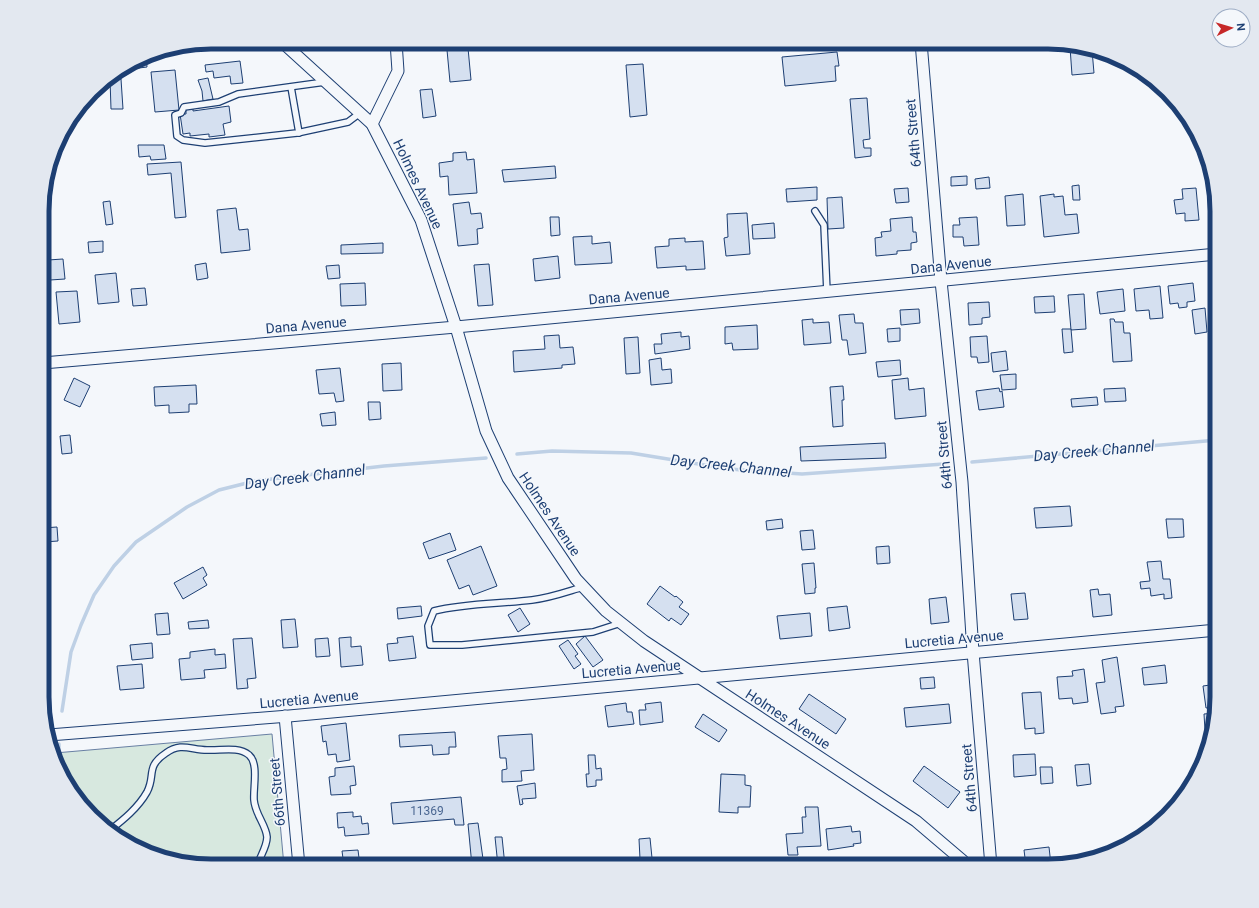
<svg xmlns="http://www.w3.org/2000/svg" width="1259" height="908" font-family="Roboto,sans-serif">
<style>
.green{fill:#d7e8df;stroke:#687fa3}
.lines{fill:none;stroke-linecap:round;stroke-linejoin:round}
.stream{stroke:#bed0e5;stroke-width:3.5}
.building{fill:#d5e0f0;stroke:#1d3f73}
.lane-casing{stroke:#1d3f73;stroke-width:8}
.street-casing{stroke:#1d3f73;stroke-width:13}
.lane{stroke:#f4f7fb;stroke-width:5.5}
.street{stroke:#f4f7fb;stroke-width:11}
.labels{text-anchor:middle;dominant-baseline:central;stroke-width:3;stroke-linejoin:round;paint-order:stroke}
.number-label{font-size:12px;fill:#4b6792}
.street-label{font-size:14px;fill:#1d3f73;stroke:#f4f7fb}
.water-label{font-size:15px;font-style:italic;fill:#1d3f73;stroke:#f4f7fb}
.rim{fill:none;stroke:#1d3f73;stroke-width:5}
</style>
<rect width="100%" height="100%" fill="#f4f7fb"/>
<polygon class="green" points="272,734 284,866 200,866 156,857 108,831 65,781 55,753"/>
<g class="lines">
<g class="stream">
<polyline points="517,454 552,451 631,453 729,469 802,474 944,464"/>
<polyline points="972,462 1217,440"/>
<polyline points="62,711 71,652 81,625 94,595 114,566 136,542 187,507 219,490 255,481 384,466 486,458"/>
<polyline points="59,764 59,744"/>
</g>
</g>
<g class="building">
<polygon points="445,42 468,42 469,46 446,48"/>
<polygon points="748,42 765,42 765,45 749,46"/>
<polygon points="857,42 876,42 877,45 858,48"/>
<polygon points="1076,46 1079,47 1080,50 1092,50 1094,73 1072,75 1070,47"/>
<polygon points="468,48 471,80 450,82 447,50"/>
<polygon points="837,52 839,66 835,66 836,81 785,86 782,57"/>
<polygon points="156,53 156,59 149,60 149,54"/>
<polygon points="146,55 147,67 123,70"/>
<polygon points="240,61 243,83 231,84 230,76 214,78 213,71 206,72 205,65"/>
<polygon points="643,64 647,115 630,117 626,65"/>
<polygon points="175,70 179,110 155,112 151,72"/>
<polygon points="208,78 213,99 203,101 202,91 198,80"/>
<polygon points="110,79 121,79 123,109 111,109"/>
<polygon points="432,89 436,116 423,118 420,90"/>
<polygon points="867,98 870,139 863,140 864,148 871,148 871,156 855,158 850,99"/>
<polygon points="229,106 231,122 223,124 225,135 209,137 209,134 190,136 190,133 183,134 180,114 186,114 186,109 193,108 193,111"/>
<polygon points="138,145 164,145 166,159 151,160 150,156 139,157"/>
<polygon points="466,152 467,160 474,159 477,193 449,195 448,176 440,177 439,163 453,161 453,153"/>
<polygon points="181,162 186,217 175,218 171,173 148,175 147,164"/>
<polygon points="555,166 556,178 504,182 502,170"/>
<polygon points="967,176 967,185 951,186 951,177"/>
<polygon points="989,177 990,188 976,189 975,179"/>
<polygon points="1079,185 1080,200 1073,200 1072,186"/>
<polygon points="817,187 817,200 787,202 786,189"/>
<polygon points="908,188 909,202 896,203 894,189"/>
<polygon points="1196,188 1199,220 1185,221 1185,213 1176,214 1174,200 1183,199 1182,189"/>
<polygon points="1023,194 1025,225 1007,226 1005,196"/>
<polygon points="1054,194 1054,197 1063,196 1065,215 1077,214 1079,233 1044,237 1040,196"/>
<polygon points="842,197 844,228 828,229 827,198"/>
<polygon points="110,201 113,224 106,225 103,202"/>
<polygon points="469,202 471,214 481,213 483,228 477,229 478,244 458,246 453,204"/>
<polygon points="236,208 239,230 248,229 250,250 221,253 217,210"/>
<polygon points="747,213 750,254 726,256 724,238 728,237 727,214"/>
<polygon points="550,217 559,217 560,235 551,236"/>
<polygon points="912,217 913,232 916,232 917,242 911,243 911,250 897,251 897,254 876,256 875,238 882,237 881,232 891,231 890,219"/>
<polygon points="977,217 979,245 964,246 963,237 953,237 953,225 960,225 959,218"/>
<polygon points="774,223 775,238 753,239 752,225"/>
<polygon points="592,236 592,244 610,242 612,263 575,265 573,237"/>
<polygon points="685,238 685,242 703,241 705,269 686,270 686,266 657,268 655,247 669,246 669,239"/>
<polygon points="103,241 103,252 89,253 88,242"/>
<polygon points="383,243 383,253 341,254 341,245"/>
<polygon points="558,256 560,278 535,281 533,259"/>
<polygon points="63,259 65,279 50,280 48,260"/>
<polygon points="206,263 208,278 197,280 195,265"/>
<polygon points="489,264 493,305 478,306 474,265"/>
<polygon points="339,265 340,278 328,279 326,266"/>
<polygon points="116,273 119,302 98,304 95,275"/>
<polygon points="365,283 366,305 341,306 340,284"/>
<polygon points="1193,283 1195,301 1187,302 1187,307 1179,308 1178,303 1170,304 1168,286"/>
<polygon points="1160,286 1163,318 1150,319 1149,310 1136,311 1134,289"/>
<polygon points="145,288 147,305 133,306 131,289"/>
<polygon points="1123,289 1125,311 1100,314 1097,292"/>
<polygon points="77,291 80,322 59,324 56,292"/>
<polygon points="1084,294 1086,329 1071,330 1068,295"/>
<polygon points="1054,296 1055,312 1035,313 1034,297"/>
<polygon points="989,302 990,317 982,318 982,324 969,325 968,303"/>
<polygon points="1205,308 1207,332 1195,334 1192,310"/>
<polygon points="919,309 920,323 901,325 900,310"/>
<polygon points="854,314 855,323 863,323 866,353 849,355 847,340 842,340 839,315"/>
<polygon points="813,319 813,323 829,322 831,343 804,345 802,320"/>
<polygon points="1110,319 1114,319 1115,322 1123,322 1124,333 1130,333 1132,361 1113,362"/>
<polygon points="757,325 758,349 733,350 732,343 725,344 725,327"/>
<polygon points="900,328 900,341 888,342 887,329"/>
<polygon points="1062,329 1071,329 1073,352 1064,353"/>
<polygon points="681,332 681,337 689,336 690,349 655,354 654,344 662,344 661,334"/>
<polygon points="559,335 560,348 573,347 575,364 562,365 562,368 514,372 513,351 545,349 544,336"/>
<polygon points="987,336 989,362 978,363 977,357 971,357 970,337"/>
<polygon points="638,337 640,373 626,374 624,338"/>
<polygon points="1006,351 1008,370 993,372 991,353"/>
<polygon points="661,358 662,370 671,369 672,383 651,385 649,360"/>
<polygon points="900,360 901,375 878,377 876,362"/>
<polygon points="401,363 402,390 383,391 382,364"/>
<polygon points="340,368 344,401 336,402 334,393 319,394 316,370"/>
<polygon points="1016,374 1016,389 1002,390 1000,375"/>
<polygon points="74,378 90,386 80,407 64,400"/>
<polygon points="908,378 909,390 924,388 926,416 895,419 892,380"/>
<polygon points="196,385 197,404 189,404 189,412 169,413 169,405 155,406 154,387"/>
<polygon points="843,386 844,400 842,400 843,426 833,427 830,387"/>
<polygon points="999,388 1000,392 1002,391 1004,407 979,410 976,391"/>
<polygon points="1125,388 1126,401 1105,402 1104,389"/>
<polygon points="1097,397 1098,405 1072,407 1071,399"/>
<polygon points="368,402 380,402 381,419 369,420"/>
<polygon points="335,412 336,425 322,426 320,414"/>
<polygon points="70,435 72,453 62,454 60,436"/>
<polygon points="885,443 886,458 801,461 800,447"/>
<polygon points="1070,506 1072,526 1036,528 1034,508"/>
<polygon points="782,519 783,528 767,530 766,521"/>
<polygon points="1166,519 1183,519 1184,537 1168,538"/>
<polygon points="57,527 58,541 44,542 43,528"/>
<polygon points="813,530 815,549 802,550 800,531"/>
<polygon points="450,533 456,550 429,559 423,543"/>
<polygon points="481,546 497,586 473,595 469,585 459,589 447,560"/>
<polygon points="889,546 890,563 877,564 876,547"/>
<polygon points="1161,561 1163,579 1170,579 1172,598 1164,599 1164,594 1151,596 1150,588 1141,589 1140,582 1150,581 1147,562"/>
<polygon points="814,563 816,588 815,588 815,593 805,594 802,564"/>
<polygon points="203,567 207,575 203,578 207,585 183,599 174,583"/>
<polygon points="660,586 675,597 676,596 683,602 679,607 689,614 681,625 671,618 669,621 647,604"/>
<polygon points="1098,589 1099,595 1110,594 1112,615 1093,617 1090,590"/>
<polygon points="1025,593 1028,619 1014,620 1011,594"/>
<polygon points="946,597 949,622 931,624 929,599"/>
<polygon points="421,606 422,616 398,619 397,608"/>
<polygon points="847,606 850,628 829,631 827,608"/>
<polygon points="520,608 530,624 518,632 508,615"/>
<polygon points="168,613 170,634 157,635 155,614"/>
<polygon points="810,613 812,636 780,639 777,616"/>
<polygon points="295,619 298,647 283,648 281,620"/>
<polygon points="208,620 209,628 189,629 188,622"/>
<polygon points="413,636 416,658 389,661 387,644 398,643 397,638"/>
<polygon points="585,636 603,660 593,667 576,644"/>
<polygon points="351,637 351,647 361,646 363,665 341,667 339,638"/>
<polygon points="252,638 256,678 247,679 248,688 237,689 233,639"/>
<polygon points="328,638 330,656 316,657 315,639"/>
<polygon points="568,640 578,654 575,656 581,664 574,669 559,646"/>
<polygon points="152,643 153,658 132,660 130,645"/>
<polygon points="215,649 215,655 225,654 226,668 204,670 205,678 181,680 179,659 190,658 190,652"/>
<polygon points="1117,657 1124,706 1115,707 1116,712 1101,714 1096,683 1105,682 1102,660"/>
<polygon points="142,664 144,688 120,690 117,666"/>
<polygon points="1165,665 1167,683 1144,685 1142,668"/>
<polygon points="1084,669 1088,702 1073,704 1072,698 1059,699 1057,677 1073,676 1072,671"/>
<polygon points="934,677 935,688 921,689 920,678"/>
<polygon points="1217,684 1217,707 1206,708 1203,686"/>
<polygon points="1041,692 1044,733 1035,734 1035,728 1025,729 1022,693"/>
<polygon points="809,694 846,719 836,734 799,709"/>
<polygon points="661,702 663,722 640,725 639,710 646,710 645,704"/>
<polygon points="626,703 627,712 632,712 634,724 608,727 605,706"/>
<polygon points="949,704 951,723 906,727 904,708"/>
<polygon points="1216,713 1209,747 1206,747 1204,714"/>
<polygon points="703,714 727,730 719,742 695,727"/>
<polygon points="346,723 350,760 337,762 336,754 328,755 326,741 323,742 321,726"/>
<polygon points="455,732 456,747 449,747 449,754 433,755 432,745 400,747 399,735"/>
<polygon points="532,734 534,770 521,771 522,781 502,782 502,770 507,769 506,758 500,758 498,736"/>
<polygon points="1035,754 1036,775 1014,777 1013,755"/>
<polygon points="588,755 595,755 596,769 601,768 602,780 596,780 596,786 587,787 586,774 589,774"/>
<polygon points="1089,764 1091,784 1077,786 1075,765"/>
<polygon points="354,766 356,785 350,786 351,794 331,795 329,777 335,776 335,768"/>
<polygon points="924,766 960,792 948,808 913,781"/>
<polygon points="1040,767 1052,767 1053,783 1041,784"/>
<polygon points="721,774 745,775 745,785 751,786 750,807 738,807 738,813 719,812"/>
<polygon points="535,783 536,798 522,799 523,804 520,805 517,786"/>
<polygon points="461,797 464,825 455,825 454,819 393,824 391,803"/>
<polygon points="805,807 818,807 821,846 797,847 798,855 788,855 786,834 803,833 802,817 806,817"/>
<polygon points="353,812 353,817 361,816 362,824 368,823 369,834 345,836 344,827 338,828 337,813"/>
<polygon points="478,823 484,866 472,866 468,824"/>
<polygon points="851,826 852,832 860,831 861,843 853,844 854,846 828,850 826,829"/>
<polygon points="495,837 502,837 505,866 498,866"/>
<polygon points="650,838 652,858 640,859 639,839"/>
<polygon points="1049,847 1051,865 1026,866 1024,850"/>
<polygon points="358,850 360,866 344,866 342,851"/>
</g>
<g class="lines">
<g class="lane-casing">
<g id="lane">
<polyline points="325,82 238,94 219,102 184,107 181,113 175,115 177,136 183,140 205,143 297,133 348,122 360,113"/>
<polyline points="291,87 299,133"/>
<polyline points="815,211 824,225 827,292"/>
<path d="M583,587C566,592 550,598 532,600C500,604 466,603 434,611L428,626L430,645H462L593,632L621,623"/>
<path d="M109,831C123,820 138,808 147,792C156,775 145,767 166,753C181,742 191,750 207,750C220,751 238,746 249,755C259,764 253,787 254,800C255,814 266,825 267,837C267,847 260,856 257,866"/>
</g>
</g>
<g class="street-casing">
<g id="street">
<polyline points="282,42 372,124 421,220 456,327 486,431 508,478 576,579 606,611 644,641 916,821 963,861 967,866"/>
<polyline points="921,42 941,281 962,482 973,652 991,866"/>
<polyline points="372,124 398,71 396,42"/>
<polyline points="43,363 456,327 1217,254"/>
<polyline points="285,716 299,866"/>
<polyline points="49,735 289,716 1217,630"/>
</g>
</g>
<use href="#lane" class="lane"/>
<use href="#street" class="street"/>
</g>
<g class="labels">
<g class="number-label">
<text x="427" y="811">11369</text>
</g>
<g class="street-label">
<text transform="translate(913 133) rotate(-95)">64th Street</text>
<text transform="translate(418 184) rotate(65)">Holmes Avenue</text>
<text transform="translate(951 265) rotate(-6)">Dana Avenue</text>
<text transform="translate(629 296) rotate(-5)">Dana Avenue</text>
<text transform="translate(306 325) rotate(-5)">Dana Avenue</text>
<text transform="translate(944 455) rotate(-95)">64th Street</text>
<text transform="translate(550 514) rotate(56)">Holmes Avenue</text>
<text transform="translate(954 639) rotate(-5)">Lucretia Avenue</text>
<text transform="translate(631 669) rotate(-5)">Lucretia Avenue</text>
<text transform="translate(309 699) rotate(-5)">Lucretia Avenue</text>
<text transform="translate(788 719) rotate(33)">Holmes Avenue</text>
<text transform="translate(969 778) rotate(-95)">64th Street</text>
<text transform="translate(277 792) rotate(-95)">66th Street</text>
</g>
<g class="water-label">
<text transform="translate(1094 451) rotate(-5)">Day Creek Channel</text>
<text transform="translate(731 466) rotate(6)">Day Creek Channel</text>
<text transform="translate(305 477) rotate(-7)">Day Creek Channel</text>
</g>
</g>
<path d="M0 0H1259V908H0ZM211 49H1048A162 162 0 0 1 1210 211V697A162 162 0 0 1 1048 859H211A162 162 0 0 1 49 697V211A162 162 0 0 1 211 49Z" fill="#e3e8f0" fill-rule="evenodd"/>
<path class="rim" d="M211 49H1048A162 162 0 0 1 1210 211V697A162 162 0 0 1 1048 859H211A162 162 0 0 1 49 697V211A162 162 0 0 1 211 49Z"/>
<g transform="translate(1231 28) rotate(85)"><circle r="19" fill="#f4f7fb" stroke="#9eadc5"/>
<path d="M0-3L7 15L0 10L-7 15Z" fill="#c62828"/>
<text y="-6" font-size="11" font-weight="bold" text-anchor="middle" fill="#1d3f73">N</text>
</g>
</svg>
